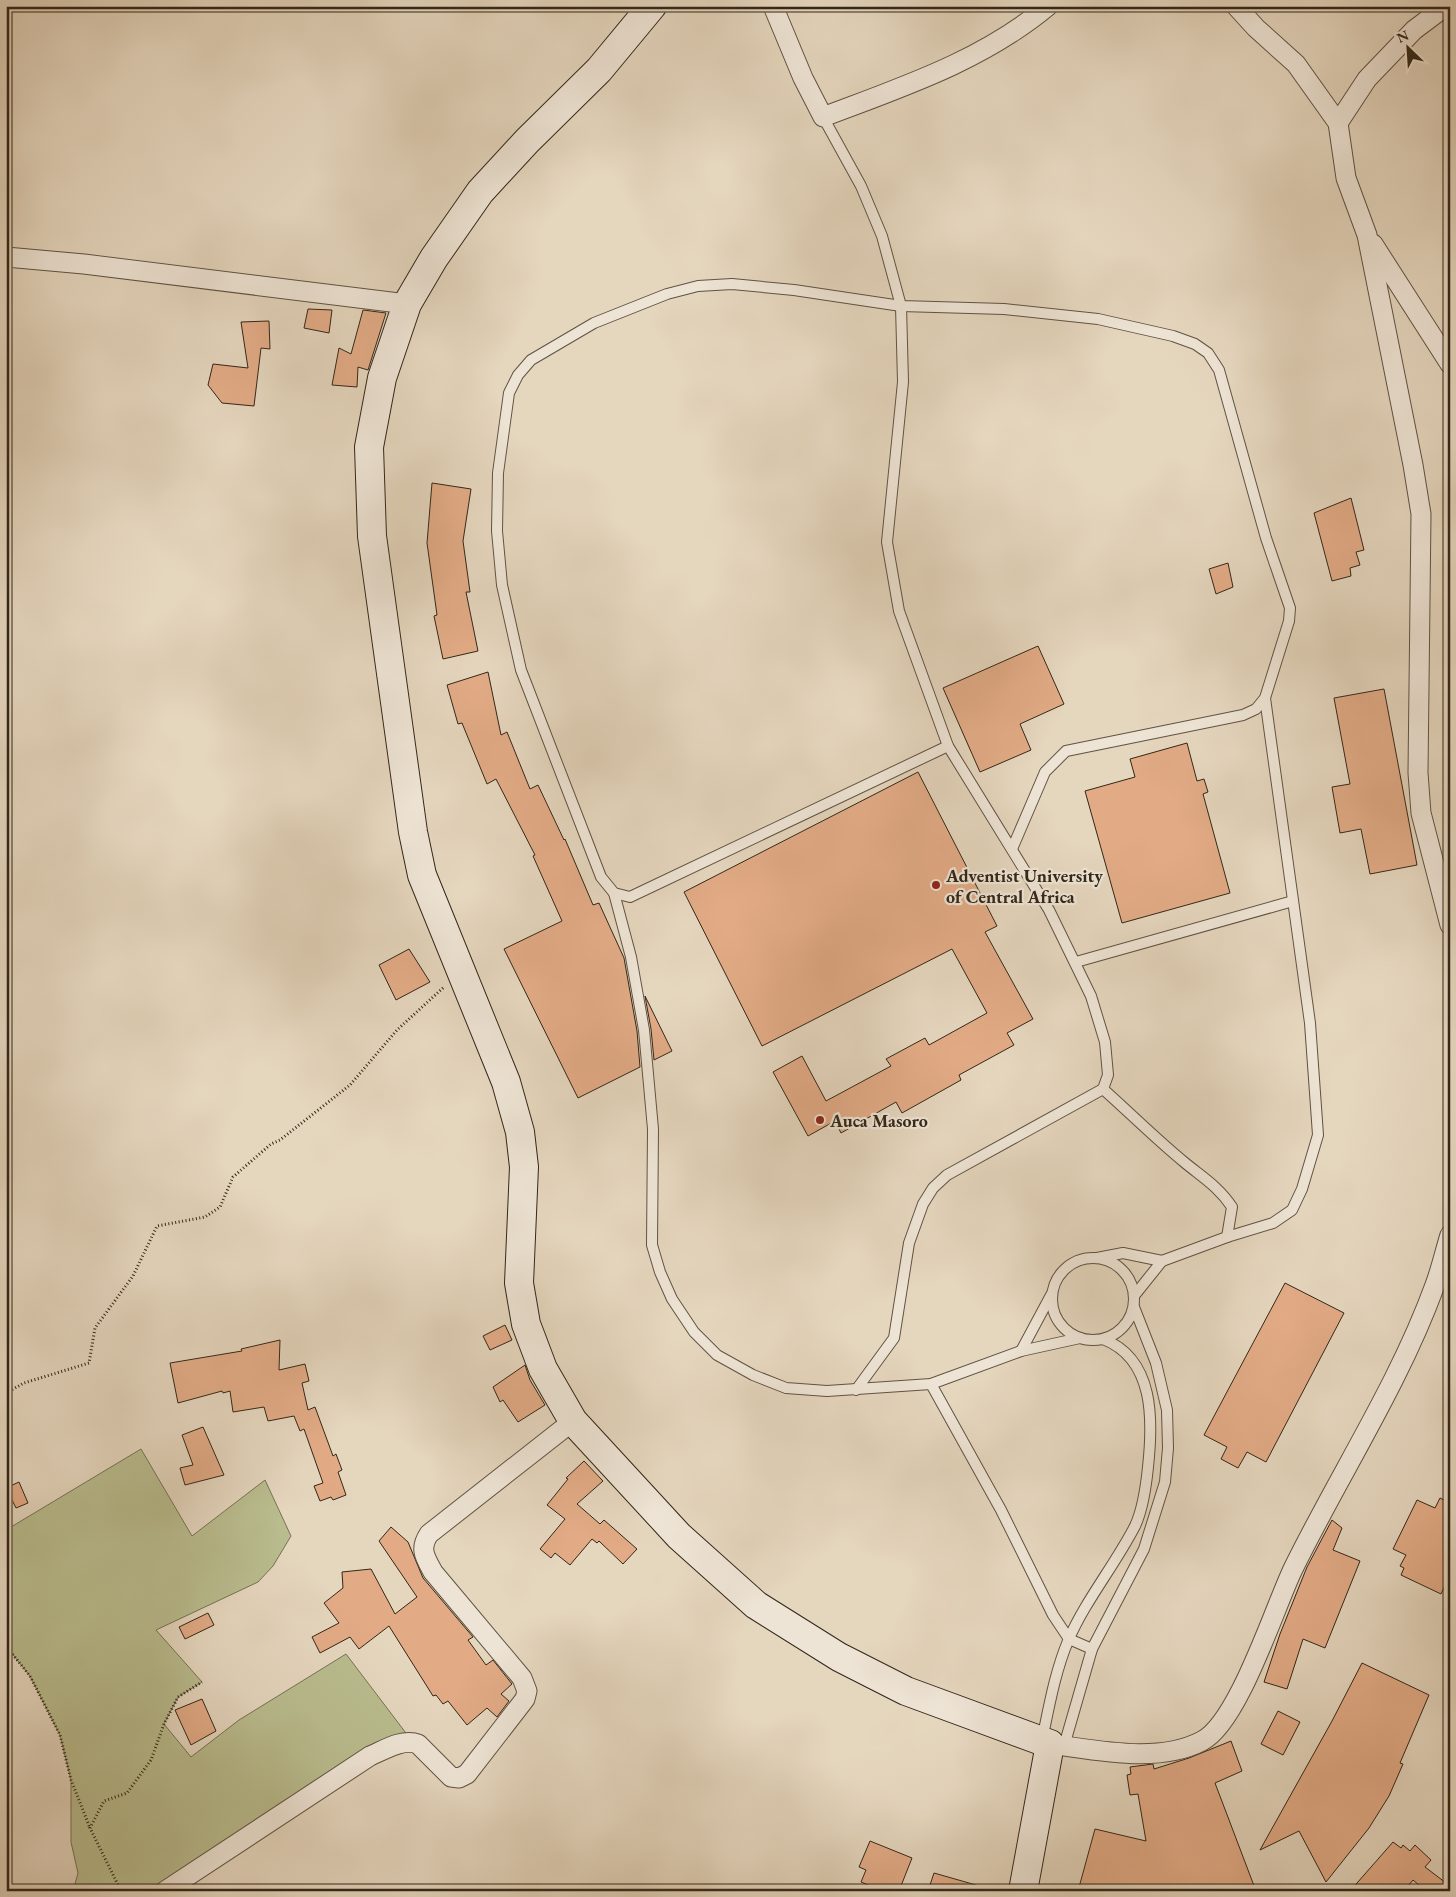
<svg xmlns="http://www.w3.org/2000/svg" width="1456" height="1897" font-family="'EB Garamond',serif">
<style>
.green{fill:#b9bc8e;stroke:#767253}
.building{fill:#e2ab86;stroke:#322718}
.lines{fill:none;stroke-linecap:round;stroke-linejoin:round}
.lane-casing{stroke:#5f5342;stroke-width:12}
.street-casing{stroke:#5f5342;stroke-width:21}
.secondary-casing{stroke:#322718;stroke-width:30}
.path{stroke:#322718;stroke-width:3;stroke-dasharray:1 2.5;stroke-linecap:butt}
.lane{stroke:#eee4d5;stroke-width:10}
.street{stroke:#eee4d5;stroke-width:19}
.secondary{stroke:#eee4d5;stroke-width:28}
.poi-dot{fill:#8f2418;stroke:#eee4d5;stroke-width:2}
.labels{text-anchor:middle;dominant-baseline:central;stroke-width:4.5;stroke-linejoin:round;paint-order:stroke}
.poi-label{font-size:18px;font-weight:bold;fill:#322718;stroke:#eee4d5;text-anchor:start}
</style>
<rect width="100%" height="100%" fill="#e5d6be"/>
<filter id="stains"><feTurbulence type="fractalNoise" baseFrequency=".004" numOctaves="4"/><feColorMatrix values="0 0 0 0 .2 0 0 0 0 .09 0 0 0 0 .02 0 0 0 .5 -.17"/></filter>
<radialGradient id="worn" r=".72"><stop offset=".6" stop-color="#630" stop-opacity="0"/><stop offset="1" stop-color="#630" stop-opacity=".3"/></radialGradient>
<polygon class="green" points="141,1449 192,1536 265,1480 291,1536 273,1566 258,1582 156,1630 202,1682 178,1697 164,1724 191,1757 239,1720 346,1654 412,1741 165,1891 73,1891 78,1873 71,1842 71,1780 60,1735 30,1676 6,1646 6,1530"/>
<g class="building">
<polygon points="308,309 332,310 329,333 304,328"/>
<polygon points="363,310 386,313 368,370 358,367 357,387 332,385 339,348 351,354"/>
<polygon points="269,321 270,349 261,348 254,406 222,403 208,385 213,364 248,368 241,322"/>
<polygon points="432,483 471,489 463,541 470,592 466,592 478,651 443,659 434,616 437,615 427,543"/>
<polygon points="1351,498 1364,550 1356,552 1360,565 1350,568 1351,576 1332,581 1314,513"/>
<polygon points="1228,563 1233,587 1216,594 1209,569"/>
<polygon points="1038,646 1064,704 1020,724 1031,750 980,772 943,688"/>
<polygon points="488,672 501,735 507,732 530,789 538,785 564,840 565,839 593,905 599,903 624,958 637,1031 640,1067 578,1098 504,949 562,921 533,856 535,855 496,779 487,784 462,723 458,724 447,685"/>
<polygon points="1384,689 1417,865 1370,874 1361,829 1340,833 1332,787 1350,784 1334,698"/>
<polygon points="1187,743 1197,781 1204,779 1208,792 1203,794 1230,893 1122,923 1085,791 1135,777 1130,759"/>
<polygon points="918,772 997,926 985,932 1033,1019 1007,1033 1014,1045 959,1075 961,1080 902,1113 896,1102 841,1133 835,1121 808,1136 773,1072 802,1056 826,1101 891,1066 886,1059 925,1038 929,1045 987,1013 952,949 762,1046 684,892"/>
<polygon points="409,949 430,982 396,1000 379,965"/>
<polygon points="645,996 672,1051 654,1060 651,1029"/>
<polygon points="1285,1283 1344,1313 1266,1462 1247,1452 1238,1468 1221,1459 1227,1447 1204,1435"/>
<polygon points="505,1325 512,1340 490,1350 483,1336"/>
<polygon points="280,1340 279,1370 305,1364 309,1381 302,1383 308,1410 315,1407 333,1456 336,1454 342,1470 338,1472 346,1495 333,1500 331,1497 320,1501 314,1486 323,1483 304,1429 300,1431 294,1416 268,1421 264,1407 233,1412 230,1391 223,1393 222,1391 178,1403 170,1363 242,1351 241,1349"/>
<polygon points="525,1365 530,1380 545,1405 518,1422 503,1400 500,1402 493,1387"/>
<polygon points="203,1427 224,1475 185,1485 180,1468 193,1465 182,1435"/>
<polygon points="584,1461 603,1481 577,1504 600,1524 604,1520 637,1549 623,1564 599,1541 597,1543 592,1539 570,1565 555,1553 551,1558 540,1549 565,1519 547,1505 568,1479 566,1478"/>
<polygon points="19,1482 28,1503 16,1508 6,1488"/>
<polygon points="1440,1498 1450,1503 1450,1575 1441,1594 1401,1575 1404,1568 1400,1566 1406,1555 1393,1549 1417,1500 1435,1508"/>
<polygon points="1332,1520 1342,1528 1333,1550 1360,1561 1325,1648 1303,1639 1287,1689 1264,1682 1280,1634 1307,1567"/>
<polygon points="391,1527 408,1542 423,1578 473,1637 468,1640 486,1665 493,1660 512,1684 501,1694 509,1701 497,1717 487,1708 467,1725 448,1701 443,1704 436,1695 433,1696 389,1626 359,1649 350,1637 320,1653 312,1637 339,1623 324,1603 343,1588 342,1572 371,1569 395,1614 417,1597 379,1541"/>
<polygon points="208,1613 214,1625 185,1639 179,1627"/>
<polygon points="1362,1663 1429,1695 1400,1763 1403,1764 1389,1796 1369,1828 1326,1882 1299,1831 1260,1850 1332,1721"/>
<polygon points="202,1699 216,1731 191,1745 175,1710"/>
<polygon points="1278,1711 1300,1722 1283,1755 1261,1744"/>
<polygon points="1231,1741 1242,1771 1215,1783 1256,1891 1078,1891 1095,1829 1146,1841 1138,1794 1130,1795 1127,1775 1131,1774 1130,1767 1153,1764 1154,1769 1189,1758"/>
<polygon points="870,1841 912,1858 899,1891 883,1891 861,1882 866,1870 859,1867"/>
<polygon points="1393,1842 1401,1848 1403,1845 1410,1851 1415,1845 1431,1860 1425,1867 1450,1886 1450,1891 1426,1891 1413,1880 1404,1891 1350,1891"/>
<polygon points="934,1873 983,1887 982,1891 928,1891"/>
</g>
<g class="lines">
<g class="lane-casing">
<g id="lane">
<polyline points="823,117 861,186 882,236 901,306 903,382 887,542 899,611 948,746 1049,910 1091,996 1105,1042 1108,1075 1103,1089 947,1175 933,1188 923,1204 909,1243 894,1338 856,1390"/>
<polyline points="948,746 630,897 614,893 601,877 521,670 502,585 497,531 498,473 509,393 518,375 531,360 594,323 667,294 698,286 732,284 794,290 901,306 1004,309 1098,319 1173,336 1195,344 1208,353 1219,370 1266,538 1290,608 1289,621 1265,698 1256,709 1243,715 1066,751 1045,772 1012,849"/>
<polyline points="614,893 631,957 644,1030 653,1129 652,1245 660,1272 672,1299 694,1332 717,1355 753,1375 786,1388 827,1391 931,1384 1021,1351 1080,1338"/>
<polyline points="1076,962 1293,901"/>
<path d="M1103,1089C1130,1113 1156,1139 1184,1162C1202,1177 1219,1187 1232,1207L1227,1237L1162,1261L1134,1296"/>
<polyline points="1227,1237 1273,1223 1292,1210 1302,1189 1318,1135 1310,1023 1265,698"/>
<polyline points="1097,1258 1123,1253 1162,1261"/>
<circle cx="1093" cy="1299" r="41"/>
<polyline points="1021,1351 1051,1295"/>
<polyline points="931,1384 1001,1510 1053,1615 1069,1639 1092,1649"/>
<path d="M1042,1740C1049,1707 1055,1672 1068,1641C1085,1601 1115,1565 1135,1526C1143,1509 1146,1487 1148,1467C1153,1421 1155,1359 1103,1339"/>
<polyline points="1064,1746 1092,1649 1144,1549 1165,1482 1168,1448 1167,1410 1156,1363 1134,1307"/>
</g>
</g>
<g class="street-casing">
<g id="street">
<path d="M773,6L803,78L823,117C902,87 982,61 1048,6"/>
<polyline points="1236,6 1256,28 1296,64 1338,123 1346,178 1367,235 1413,465 1421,514 1418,773 1421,813 1450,925"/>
<polyline points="1338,123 1367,79 1414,30 1446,6"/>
<polyline points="1373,244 1450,364"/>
<polyline points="6,257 84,264 407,304"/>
<path d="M1050,1744C1097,1750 1158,1764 1202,1741C1238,1723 1274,1609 1293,1569C1339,1475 1399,1384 1435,1285C1441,1269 1445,1251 1450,1235"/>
<path d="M165,1891L370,1756C384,1750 403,1738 418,1744L451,1777L459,1778L467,1774L525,1699L527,1691L522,1678L433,1572C425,1557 419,1549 429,1534L573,1421"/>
</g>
</g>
<g class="secondary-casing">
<polyline id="secondary" points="652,6 599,70 527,141 480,192 434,258 407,304 382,378 369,447 372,536 413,832 422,875 506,1082 520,1132 524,1167 519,1283 526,1324 543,1369 573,1421 679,1536 756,1605 839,1657 906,1691 1050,1744 1023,1891"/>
</g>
<g class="path">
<polyline points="6,1393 24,1383 89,1363 95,1328 133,1276 157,1226 205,1217 220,1207 233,1177 271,1144 280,1140 350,1085 397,1030 444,987"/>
<polyline points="6,1646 30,1676 60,1735 71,1780 90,1828"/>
<polyline points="121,1891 90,1828 104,1801 127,1793 151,1760 164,1724 178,1697 202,1682"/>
</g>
<use href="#lane" class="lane"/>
<use href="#street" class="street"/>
<use href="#secondary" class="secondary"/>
</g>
<g class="poi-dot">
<circle cx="936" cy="885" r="5"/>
<circle cx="820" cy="1120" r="5"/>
</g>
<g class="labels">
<g class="poi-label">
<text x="946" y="875">Adventist University<tspan x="946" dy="21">of Central Africa</tspan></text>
<text x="830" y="1120">Auca Masoro</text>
</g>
</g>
<rect width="1456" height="1897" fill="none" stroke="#e5d6be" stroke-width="25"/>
<rect x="8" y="8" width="1441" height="1882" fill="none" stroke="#322718" stroke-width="2.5"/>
<rect x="12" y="12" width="1431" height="1872" fill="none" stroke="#322718"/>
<g transform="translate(1408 48) rotate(335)" stroke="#eee4d5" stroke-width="4" paint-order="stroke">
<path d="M0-4L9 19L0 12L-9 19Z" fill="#322718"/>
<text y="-8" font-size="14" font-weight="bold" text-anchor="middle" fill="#322718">N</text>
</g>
<rect width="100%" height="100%" filter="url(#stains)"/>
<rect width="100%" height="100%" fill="url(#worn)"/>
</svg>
